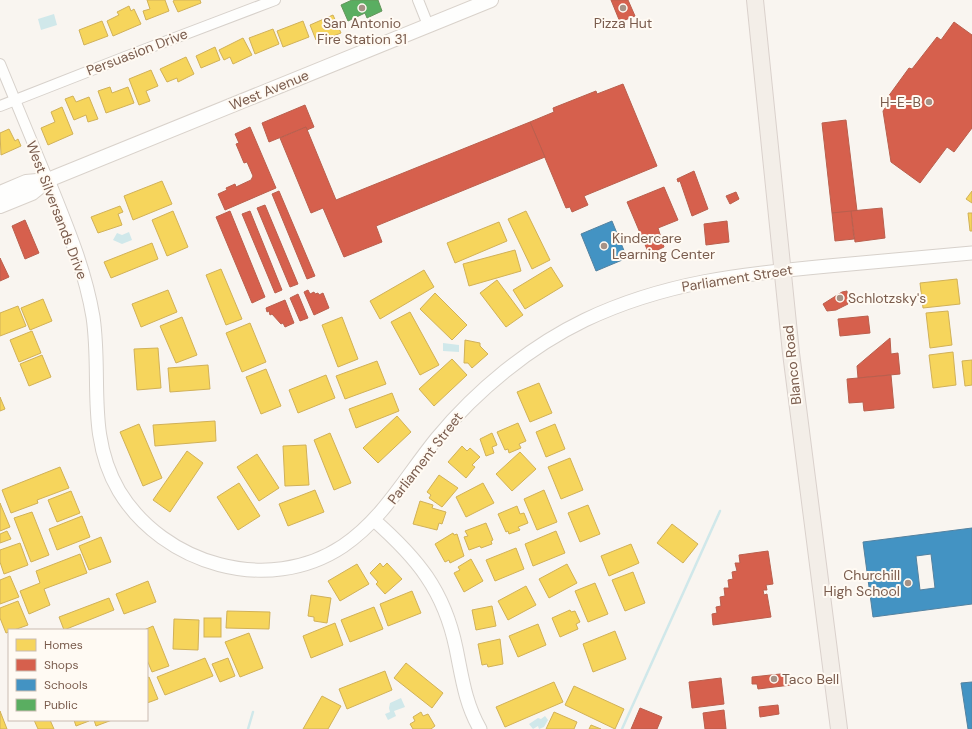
<svg xmlns="http://www.w3.org/2000/svg" width="972" height="729" font-family="'DM Sans',sans-serif">
<style>
.water{fill:#d0e8ea}
.homes{fill:#f6d55c;stroke:#d1b158}
.shops{fill:#d6604d;stroke:#ba5f4d}
.schools{fill:#4393c3;stroke:#5482a0;fill-rule:evenodd}
.public{fill:#5aae61;stroke:#64955b}
.lines{fill:none;stroke-linecap:round;stroke-linejoin:round}
.stream{stroke:#d0e8ea;stroke-width:2.5}
.minor-casing{stroke:#d7d1cb;stroke-width:12}
.tertiary-casing{stroke:#d7d1cb;stroke-width:15}
.secondary-casing{stroke:#d9d2cb;stroke-width:16}
.primary-casing{stroke:#dad1cc;stroke-width:18}
.minor{stroke:#fefefd;stroke-width:10}
.tertiary{stroke:#fefefd;stroke-width:13}
.secondary{stroke:#fefefd;stroke-width:14}
.primary{stroke:#f3eee8;stroke-width:16}
.poi-dot{fill:#a69286;stroke:#fffaf3;stroke-width:1.5}
.labels{text-anchor:middle;dominant-baseline:central;stroke-width:4;stroke-linejoin:round;paint-order:stroke}
.poi-label{font-size:14px;fill:#7a5c4d;stroke:#fffaf3;text-anchor:start}
.street-label{font-size:14px;fill:#7a5c4d;stroke:#fffaf3}
</style>
<rect width="100%" height="100%" fill="#f9f5f0"/>
<g class="water">
<polygon points="54,14 57,25 41,30 38,19"/>
<polygon points="129,232 132,240 122,244 113,240 117,233 122,235"/>
<polygon points="443,343 459,345 459,352 443,351"/>
<polygon points="401,698 405,707 394,711 396,716 388,720 385,714 390,712 389,708 390,703"/>
<polygon points="545,716 548,720 544,727 539,729 538,726 533,729 529,724 538,718 541,719"/>
</g>
<g class="homes">
<polygon points="147,0 165,0 169,11 146,20 143,11 150,9"/>
<polygon points="175,0 200,0 201,3 178,12 173,1"/>
<polygon points="129,6 131,11 134,9 141,24 113,36 107,21 119,15 117,12"/>
<polygon points="333,15 341,33 328,38 327,35 316,40 310,25"/>
<polygon points="102,21 108,36 84,45 79,30"/>
<polygon points="303,21 309,37 283,47 277,31"/>
<polygon points="273,29 279,44 255,54 249,38"/>
<polygon points="243,38 252,55 233,64 230,57 224,60 219,50"/>
<polygon points="215,47 220,60 201,68 196,56"/>
<polygon points="186,57 194,74 178,82 177,78 167,82 160,69"/>
<polygon points="151,70 158,86 146,91 150,101 139,105 129,79"/>
<polygon points="110,87 112,93 128,87 134,103 106,113 98,91"/>
<polygon points="73,96 76,102 89,97 98,119 88,122 86,115 74,120 65,99"/>
<polygon points="62,107 73,134 48,145 41,128 55,122 51,112"/>
<polygon points="9,129 15,141 18,139 21,146 1,155 0,133"/>
<polygon points="162,181 172,204 133,220 124,196"/>
<polygon points="972,191 972,203 966,199"/>
<polygon points="120,206 123,212 118,214 122,225 98,233 91,217"/>
<polygon points="173,211 188,247 167,256 152,220"/>
<polygon points="526,211 550,260 532,269 508,219"/>
<polygon points="968,213 972,213 972,231 970,231"/>
<polygon points="499,222 507,241 455,263 447,243"/>
<polygon points="152,243 158,259 111,278 104,262"/>
<polygon points="515,250 521,271 469,286 463,264"/>
<polygon points="551,267 563,286 525,309 513,290"/>
<polygon points="221,269 242,319 226,325 206,275"/>
<polygon points="424,270 434,287 380,319 370,301"/>
<polygon points="957,279 960,304 923,308 920,283"/>
<polygon points="497,280 523,315 506,327 480,293"/>
<polygon points="168,290 177,312 141,327 132,304"/>
<polygon points="435,293 467,325 452,340 420,309"/>
<polygon points="43,299 52,321 30,330 21,308"/>
<polygon points="18,306 26,326 0,336 0,313"/>
<polygon points="948,311 952,345 930,348 926,313"/>
<polygon points="410,312 439,365 420,375 391,322"/>
<polygon points="182,317 197,355 176,363 160,326"/>
<polygon points="342,317 358,359 338,367 322,325"/>
<polygon points="250,323 266,362 242,372 226,333"/>
<polygon points="32,331 41,353 19,362 10,340"/>
<polygon points="465,340 480,343 480,346 488,354 472,368 468,363 464,363"/>
<polygon points="158,348 161,388 137,390 134,349"/>
<polygon points="953,352 956,385 933,388 929,355"/>
<polygon points="42,355 51,377 29,386 20,364"/>
<polygon points="452,359 467,375 434,406 419,389"/>
<polygon points="972,360 972,385 965,386 962,361"/>
<polygon points="377,361 386,384 345,399 336,376"/>
<polygon points="208,365 210,389 170,392 168,368"/>
<polygon points="266,369 281,406 261,414 246,377"/>
<polygon points="326,375 335,398 298,413 289,390"/>
<polygon points="539,383 552,413 530,422 517,392"/>
<polygon points="392,393 399,411 356,428 349,409"/>
<polygon points="0,397 5,409 0,411"/>
<polygon points="397,416 411,432 378,463 363,448"/>
<polygon points="215,421 216,441 155,446 153,425"/>
<polygon points="518,423 526,441 519,444 521,448 509,453 508,449 505,450 497,432"/>
<polygon points="139,424 162,478 143,486 120,432"/>
<polygon points="555,424 565,449 546,457 536,432"/>
<polygon points="330,433 351,483 334,490 314,440"/>
<polygon points="492,433 497,445 492,447 494,453 486,456 480,439"/>
<polygon points="306,445 309,485 285,486 283,446"/>
<polygon points="462,446 467,451 470,448 480,457 472,465 475,467 466,478 448,462"/>
<polygon points="187,451 203,463 170,512 153,500"/>
<polygon points="520,452 536,469 512,491 496,474"/>
<polygon points="257,454 279,488 259,501 237,467"/>
<polygon points="570,458 583,490 561,499 548,467"/>
<polygon points="60,467 69,488 37,500 38,503 11,513 2,490"/>
<polygon points="439,475 458,488 442,507 429,498 431,495 427,492"/>
<polygon points="239,483 260,516 238,530 217,497"/>
<polygon points="483,483 494,503 466,517 456,497"/>
<polygon points="315,490 324,512 288,526 279,504"/>
<polygon points="544,490 557,522 537,530 524,499"/>
<polygon points="71,491 80,513 57,522 48,500"/>
<polygon points="420,501 433,505 432,508 446,512 442,524 439,523 437,530 413,524"/>
<polygon points="0,503 10,527 0,531"/>
<polygon points="588,505 600,534 580,542 568,513"/>
<polygon points="517,506 520,514 524,513 528,523 518,527 520,530 509,534 508,531 506,532 498,514"/>
<polygon points="32,512 49,555 31,562 14,518"/>
<polygon points="82,516 90,537 57,550 49,529"/>
<polygon points="486,523 493,540 491,541 492,544 481,548 480,546 469,550 464,537 468,536 465,531"/>
<polygon points="672,524 698,544 683,563 657,543"/>
<polygon points="7,531 11,539 0,543 0,534"/>
<polygon points="556,531 565,553 533,566 525,544"/>
<polygon points="453,533 454,535 457,534 464,556 450,563 449,560 445,562 435,544"/>
<polygon points="101,537 111,562 89,570 79,546"/>
<polygon points="20,543 28,565 4,574 0,562 0,550"/>
<polygon points="631,544 639,563 609,576 601,556"/>
<polygon points="516,548 524,569 495,581 486,560"/>
<polygon points="80,554 87,573 44,589 50,605 29,614 20,591 40,583 36,571"/>
<polygon points="471,559 483,581 464,592 454,573 460,570 458,567"/>
<polygon points="380,563 383,567 387,563 402,579 385,594 376,584 378,582 370,573"/>
<polygon points="357,564 369,584 340,601 328,581"/>
<polygon points="567,564 577,583 549,598 539,579"/>
<polygon points="633,572 645,603 625,611 612,580"/>
<polygon points="10,576 19,597 0,604 0,580"/>
<polygon points="148,581 156,602 124,614 116,594"/>
<polygon points="595,583 608,614 588,622 575,591"/>
<polygon points="526,586 536,605 508,620 498,601"/>
<polygon points="412,591 421,613 388,626 380,604"/>
<polygon points="311,595 331,598 327,623 314,621 314,617 308,616"/>
<polygon points="109,598 114,610 64,630 59,617"/>
<polygon points="18,601 28,625 14,630 9,630 9,632 6,633 0,618 0,608"/>
<polygon points="492,606 496,626 476,630 472,610"/>
<polygon points="374,607 383,629 350,642 341,620"/>
<polygon points="570,610 571,612 575,611 580,622 576,624 578,629 560,637 552,618"/>
<polygon points="227,611 270,612 269,629 226,628"/>
<rect x="204" y="618" width="17" height="19"/>
<polygon points="174,619 199,620 198,650 173,649"/>
<polygon points="335,623 343,645 311,658 303,636"/>
<polygon points="538,624 546,645 518,657 509,636"/>
<polygon points="153,626 169,666 152,672 147,660 147,630 144,630"/>
<polygon points="615,631 626,659 593,672 583,644"/>
<polygon points="249,633 263,668 240,677 225,642"/>
<polygon points="500,639 503,664 488,667 487,664 482,665 478,644"/>
<polygon points="205,658 213,676 165,695 157,677"/>
<polygon points="228,658 235,676 220,682 212,664"/>
<polygon points="406,663 443,693 432,708 394,678"/>
<polygon points="385,671 392,690 347,709 339,689"/>
<polygon points="149,677 158,699 147,703 147,678"/>
<polygon points="554,682 563,702 505,727 496,707"/>
<polygon points="574,686 624,709 615,729 565,705"/>
<polygon points="322,696 341,706 328,729 303,729"/>
<polygon points="0,711 7,729 0,729"/>
<polygon points="421,712 423,716 428,714 435,726 431,729 413,729 410,724 415,721 413,717"/>
<polygon points="554,712 577,722 574,729 546,729"/>
<polygon points="34,720 50,720 54,729 38,729"/>
<polygon points="74,720 89,720 89,721 76,726"/>
<polygon points="94,720 112,720 96,726"/>
<polygon points="591,725 601,729 589,729"/>
</g>
<g class="shops">
<polygon points="611,0 628,0 635,16 620,22"/>
<polygon points="954,22 972,35 972,128 954,152 947,147 920,183 891,162 883,111 888,104 885,101 909,68 912,69 937,37 941,40"/>
<polygon points="623,84 657,166 584,196 588,205 572,212 570,207 566,208 530,122 554,112 553,108 596,91 597,94"/>
<polygon points="305,105 314,127 307,130 306,127 269,142 262,123"/>
<polygon points="846,120 857,211 832,213 822,123"/>
<polygon points="530,122 545,157 376,226 382,242 344,257 323,208 311,213 280,138 306,127 336,200"/>
<polygon points="250,127 276,188 225,210 218,194 227,190 226,188 235,184 236,187 251,180 253,176 247,162 244,163 236,144 239,143 235,134"/>
<polygon points="694,171 708,209 692,216 680,181 678,182 677,179"/>
<polygon points="664,187 678,220 658,228 664,247 649,254 627,202"/>
<polygon points="279,191 315,276 307,279 272,194"/>
<polygon points="736,192 739,199 730,204 726,196"/>
<polygon points="265,205 298,284 290,287 257,208"/>
<polygon points="882,208 885,238 855,242 851,211"/>
<polygon points="230,211 265,297 252,303 216,217"/>
<polygon points="250,211 282,290 275,293 242,214"/>
<polygon points="851,211 854,239 835,241 832,213"/>
<polygon points="25,220 39,253 25,259 12,226"/>
<polygon points="727,221 729,242 706,245 704,224"/>
<polygon points="0,258 9,277 0,281"/>
<polygon points="308,290 310,294 314,292 315,294 318,293 319,295 323,293 329,308 314,315 304,292"/>
<polygon points="847,291 848,304 836,310 827,311 823,304 842,292"/>
<polygon points="298,294 308,318 300,321 290,298"/>
<polygon points="285,300 294,323 285,327 283,323 281,324 272,314 270,315 269,311 267,312 266,308"/>
<polygon points="868,316 870,333 840,336 838,319"/>
<polygon points="890,338 891,354 898,353 900,374 858,378 857,366"/>
<polygon points="891,375 894,408 864,411 863,402 849,403 847,379"/>
<polygon points="768,551 773,584 766,585 767,590 763,590 764,595 767,594 771,617 713,625 712,614 717,613 716,607 721,606 720,597 725,596 724,588 729,588 728,580 733,579 732,572 737,571 735,563 740,563 739,555"/>
<polygon points="790,673 791,685 758,689 757,684 752,684 752,677"/>
<polygon points="721,678 724,704 692,708 689,682"/>
<polygon points="778,705 779,714 760,717 759,707"/>
<polygon points="640,708 662,717 657,729 631,729"/>
<polygon points="724,710 726,729 705,729 703,713"/>
</g>
<g class="schools">
<polygon points="612,221 627,258 596,271 581,234"/>
<path d="M972,528V604L873,617L863,542ZM931,554L935,588L920,590L916,556Z"/>
<polygon points="972,682 972,729 968,729 961,683"/>
</g>
<polygon class="public" points="352,0 378,0 382,11 367,18 365,13 348,21 341,5"/>
<g class="lines">
<g class="stream">
<polyline points="248,729 253,712"/>
<polyline points="622,729 720,511"/>
</g>
<g class="minor-casing">
<g id="minor">
<polyline points="418,0 428,25"/>
<polyline points="0,64 48,180"/>
<polyline points="0,106 125,57 275,0"/>
</g>
</g>
<g class="tertiary-casing">
<g id="tertiary">
<path d="M48,180C66,225 85,269 93,317C102,377 86,435 119,491C163,564 268,596 343,546C384,518 406,476 437,438C477,390 529,347 585,320C665,282 742,274 828,266C876,262 924,257 972,253"/>
<path d="M374,520C417,558 444,590 456,648C462,677 465,703 480,729"/>
</g>
</g>
<g class="secondary-casing">
<g id="secondary">
<polyline points="0,193 26,182 48,180 491,0"/>
<polyline points="0,206 32,193 48,180"/>
</g>
</g>
<g class="primary-casing">
<polyline id="primary" points="755,0 791,353 839,729"/>
</g>
<use href="#minor" class="minor"/>
<use href="#tertiary" class="tertiary"/>
<use href="#secondary" class="secondary"/>
<use href="#primary" class="primary"/>
</g>
<g class="poi-dot">
<circle cx="362" cy="8" r="4"/>
<circle cx="623" cy="8" r="4"/>
<circle cx="929" cy="102" r="4"/>
<circle cx="604" cy="246" r="4"/>
<circle cx="840" cy="298" r="4"/>
<circle cx="908" cy="583" r="4"/>
<circle cx="774" cy="679" r="4"/>
</g>
<g class="labels">
<g class="poi-label">
<text x="362" y="23" text-anchor="middle">San Antonio<tspan x="362" dy="16">Fire Station 31</tspan></text>
<text x="623" y="23" text-anchor="middle">Pizza Hut</text>
<text x="921" y="102" text-anchor="end">H-E-B</text>
<text x="612" y="238">Kindercare<tspan x="612" dy="16">Learning Center</tspan></text>
<text x="848" y="298">Schlotzsky's</text>
<text x="900" y="575" text-anchor="end">Churchill<tspan x="900" dy="16">High School</tspan></text>
<text x="782" y="679">Taco Bell</text>
</g>
<g class="street-label">
<text transform="translate(137 52) rotate(-21)">Persuasion Drive</text>
<text transform="translate(269 90) rotate(-22)">West Avenue</text>
<text transform="translate(57 210) rotate(69)">West Silversands Drive</text>
<text transform="translate(737 278) rotate(-9)">Parliament Street</text>
<text transform="translate(792 365) rotate(-96)">Blanco Road</text>
<text transform="translate(425 458) rotate(-52)">Parliament Street</text>
</g>
</g>
<rect x="8" y="629" width="140" height="92" fill="#fffaf3" stroke="#cabbb1"/>
<rect x="16" y="639" width="20" height="12" fill="#f6d55c" stroke="#cabbb1"/>
<text x="44" y="649" font-size="12" fill="#7a5c4d">Homes</text>
<rect x="16" y="659" width="20" height="12" fill="#d6604d" stroke="#cabbb1"/>
<text x="44" y="669" font-size="12" fill="#7a5c4d">Shops</text>
<rect x="16" y="679" width="20" height="12" fill="#4393c3" stroke="#cabbb1"/>
<text x="44" y="689" font-size="12" fill="#7a5c4d">Schools</text>
<rect x="16" y="699" width="20" height="12" fill="#5aae61" stroke="#cabbb1"/>
<text x="44" y="709" font-size="12" fill="#7a5c4d">Public</text>
</svg>
